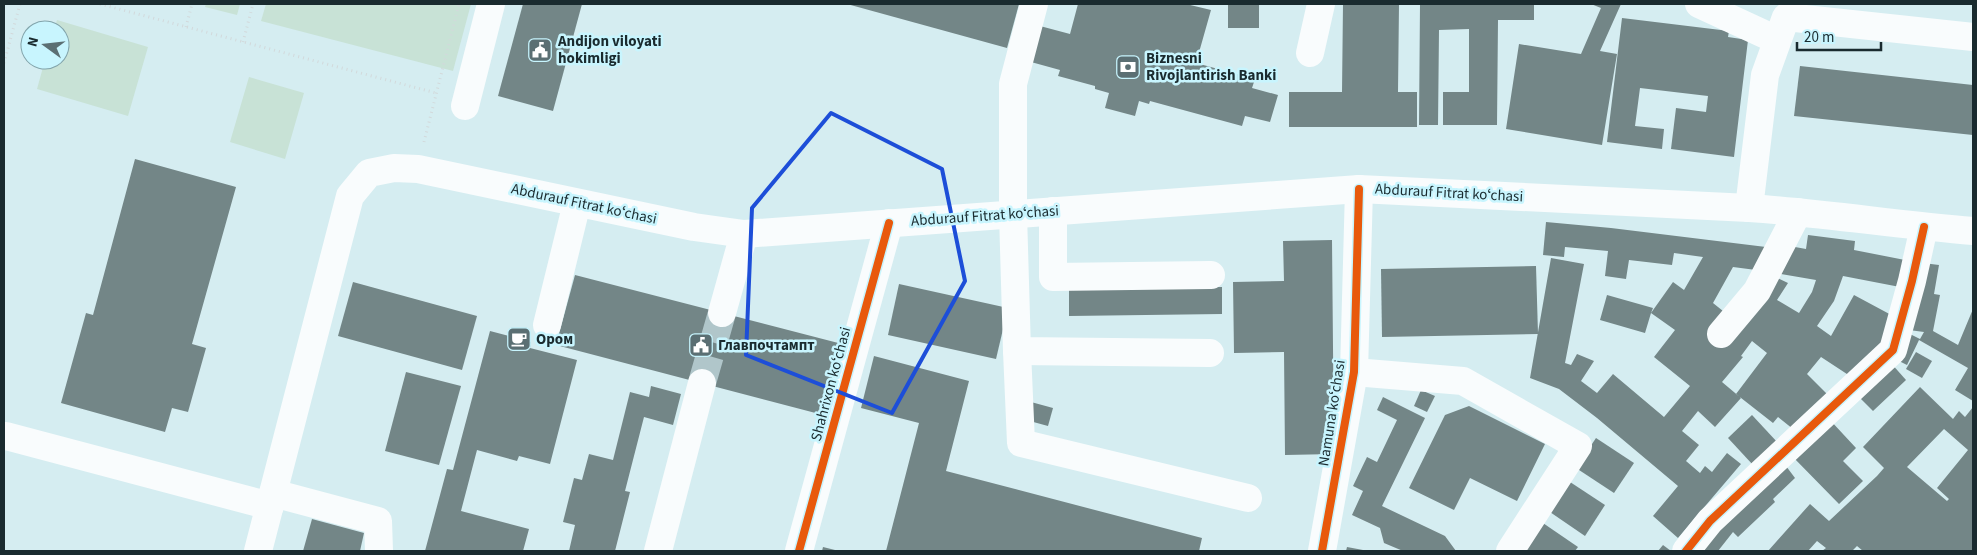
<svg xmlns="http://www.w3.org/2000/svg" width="1977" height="555" font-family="'Source Sans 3',sans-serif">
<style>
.green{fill:#c8e2d6}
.building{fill:#738687;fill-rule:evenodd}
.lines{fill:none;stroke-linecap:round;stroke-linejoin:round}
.minor-tunnel{stroke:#b0c6ca;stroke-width:28;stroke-dasharray:28 14;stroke-linecap:butt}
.path{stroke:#d2d9db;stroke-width:3;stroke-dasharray:1 4;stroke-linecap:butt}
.minor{stroke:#f9fcfd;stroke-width:28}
.major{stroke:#f9fcfd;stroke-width:28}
.cycleway-casing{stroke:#c8f5fe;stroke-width:11}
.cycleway{stroke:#e8590c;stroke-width:8}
.marked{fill:none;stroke:#1d4ed8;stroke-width:4;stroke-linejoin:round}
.labels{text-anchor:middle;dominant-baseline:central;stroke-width:5;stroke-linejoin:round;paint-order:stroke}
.poi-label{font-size:15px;font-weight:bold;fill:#1a2b2f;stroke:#c8f5fe;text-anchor:start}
.street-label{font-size:15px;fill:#1a2b2f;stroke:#c8f5fe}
</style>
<rect width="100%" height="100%" fill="#d5edf1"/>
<g class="green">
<polygon points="206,4 240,4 237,15 205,7"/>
<polygon points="266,4 471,4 453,71 261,21"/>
<polygon points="57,20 148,47 128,116 37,89 45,60 60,60 60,30 54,30"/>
<polygon points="249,77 304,93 285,159 230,142"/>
</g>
<g class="building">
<polygon points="523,4 582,4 553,111 498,96"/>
<polygon points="847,4 1019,4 1007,48"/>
<polygon points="1078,4 1186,4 1211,10 1196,63 1255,79 1252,88 1278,95 1270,122 1245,116 1242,126 1150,101 1149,104 1139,101 1135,116 1105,108 1109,93 1095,89 1095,86 1058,76 1060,70 1031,62 1040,26 1070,34"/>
<rect x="1228" y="4" width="31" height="24"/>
<polygon points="1343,4 1399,4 1398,92 1417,92 1417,127 1289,127 1289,92 1348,92 1342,92"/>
<polygon points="1420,4 1534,4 1534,20 1498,20 1497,125 1443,125 1443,92 1469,92 1469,29 1439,30 1438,125 1419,125"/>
<polygon points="1591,4 1621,4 1600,51 1617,54 1602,145 1506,129 1519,44 1581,54 1601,8"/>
<polygon points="1622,18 1729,31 1728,37 1748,40 1734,157 1671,149 1676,108 1706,112 1708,96 1640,88 1635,126 1664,129 1662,149 1607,142"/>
<polygon points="1800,66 1973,85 1973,135 1794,116"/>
<polygon points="135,159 236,187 192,344 206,348 188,412 172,408 165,432 61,403 86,313 93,315"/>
<polygon points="1546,222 1611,228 1766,247 1756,270 1733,267 1713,303 1728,315 1771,275 1788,283 1777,300 1799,313 1812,292 1816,280 1770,272 1784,245 1806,249 1808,235 1855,241 1854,250 1905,260 1900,287 1843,276 1834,301 1817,326 1831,336 1854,295 1895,317 1876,353 1850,376 1821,357 1807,374 1829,396 1793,429 1778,417 1773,423 1736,394 1767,353 1752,341 1741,356 1743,357 1722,382 1741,398 1715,427 1698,411 1682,431 1699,445 1686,461 1700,473 1705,466 1712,472 1727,453 1741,464 1678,538 1653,516 1678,486 1597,418 1559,389 1530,378 1551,258 1584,264 1565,363 1571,365 1577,354 1594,361 1581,381 1597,393 1613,374 1664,417 1690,386 1654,357 1675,330 1651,313 1645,333 1600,320 1607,295 1653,308 1651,313 1673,282 1684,290 1703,257 1674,253 1672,265 1629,260 1626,279 1605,276 1608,251 1565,247 1564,257 1543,255"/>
<polygon points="1332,240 1334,454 1285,455 1284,352 1234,353 1233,282 1284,281 1283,241"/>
<polygon points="1923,263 1939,265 1934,294 1940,295 1933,331 1958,345 1973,309 1973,401 1955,390 1968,368 1919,340 1907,365 1895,359 1908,333 1920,339 1924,332 1909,330"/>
<polygon points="1536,266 1538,334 1382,337 1381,269"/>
<polygon points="575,275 846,345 827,416 556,345"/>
<polygon points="353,282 477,316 462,370 338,336"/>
<polygon points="899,284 1008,308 996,359 888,335"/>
<polygon points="1222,287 1222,314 1069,316 1069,289"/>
<polygon points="490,331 531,342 530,348 577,360 550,464 519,456 517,461 477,450 461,511 529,529 523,551 425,551 447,469 453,470"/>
<polygon points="1916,352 1932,361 1922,378 1906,369"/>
<polygon points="874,356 969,381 946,471 1202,538 1199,551 886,551 919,423 861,408"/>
<polygon points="1890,362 1906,380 1873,411 1856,394"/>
<polygon points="406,372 461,386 439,465 385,451"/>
<polygon points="651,386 681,394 673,425 644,417 625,491 630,492 615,551 569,551 575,525 563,522 574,478 582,480 589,454 613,460 630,392 649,397"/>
<path d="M1920,387L1953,419L1959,411L1965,417L1973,407V551H1863L1857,546L1852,551H1822L1826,548L1817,541L1808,551H1768L1810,504L1829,521L1877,476L1884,468L1863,447ZM1944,429L1968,450L1937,488L1949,499L1947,501L1907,467Z"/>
<polygon points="1421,390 1435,396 1427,412 1414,406"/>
<polygon points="1383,397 1425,418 1382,506 1445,536 1456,551 1403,551 1384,543 1380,528 1352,515 1363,491 1353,486 1367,457 1377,462 1397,420 1377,410"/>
<polygon points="1031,402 1053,408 1048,426 1026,420"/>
<polygon points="1469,406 1545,444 1517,501 1470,478 1454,510 1409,488 1445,415"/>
<polygon points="1752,415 1778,443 1753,465 1728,438"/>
<polygon points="1830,420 1856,448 1843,461 1863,481 1839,504 1792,456"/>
<polygon points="1596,438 1634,463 1614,493 1576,468"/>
<polygon points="1783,462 1795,478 1773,499 1775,502 1738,537 1733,532 1718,551 1694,551"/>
<polygon points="1567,480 1605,505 1585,536 1547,510"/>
<polygon points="312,519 364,533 360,551 303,551"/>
<polygon points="1540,521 1578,547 1575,551 1520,551"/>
<polygon points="1663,545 1671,551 1658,551"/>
<polygon points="823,547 839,551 822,551"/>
<polygon points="1347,547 1363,550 1363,551 1346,551"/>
</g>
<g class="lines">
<polyline class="minor-tunnel" points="702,383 722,313"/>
<g class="path">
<polyline points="100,4 436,93"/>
<polyline points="186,27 192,4"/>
<polyline points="243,42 253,4"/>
<polyline points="4,63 20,4"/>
<polyline points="424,142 459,4"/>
</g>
<g class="minor">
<polyline points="1034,4 1013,84 1013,214 1017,351 1210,353"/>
<polyline points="1699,4 1777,40"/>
<polyline points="1310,53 1321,4"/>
<polyline points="465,106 491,4"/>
<polyline points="1749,208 1765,75 1786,17 1973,37"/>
<polyline points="1053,211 1053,277 1211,275"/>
<polyline points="722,313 744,234"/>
<polyline points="547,325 577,203"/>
<polyline points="1721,334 1757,291 1798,212"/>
<polyline points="1017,351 1021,443 1248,498"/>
<polyline points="1354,372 1463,381 1578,446 1510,551"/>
<polyline points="6,436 270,506"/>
<polyline points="273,493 378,521 379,551"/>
<polyline points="658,551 702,383"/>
<polyline points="799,551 889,223"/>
<polyline points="1322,551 1354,372 1359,189"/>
<polyline points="1686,551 1710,521 1893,350 1912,281 1924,227"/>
</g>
<path class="major" d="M258,551L350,196L369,173L394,168L418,169L694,227L744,234L1359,189L1749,208C1824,213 1898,225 1973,231"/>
<g class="cycleway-casing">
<g id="cycleway">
<polyline points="799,551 889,223"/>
<polyline points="1322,551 1354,372 1359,189"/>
<polyline points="1686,551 1710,521 1893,350 1912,281 1924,227"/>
</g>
</g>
<use href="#cycleway" class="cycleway"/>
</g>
<path class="marked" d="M831,113L942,169L965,281L892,413L746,355L752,208Z"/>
<defs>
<g id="civic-square" transform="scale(1.25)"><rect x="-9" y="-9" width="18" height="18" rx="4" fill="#5b6f73" stroke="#c8f5fe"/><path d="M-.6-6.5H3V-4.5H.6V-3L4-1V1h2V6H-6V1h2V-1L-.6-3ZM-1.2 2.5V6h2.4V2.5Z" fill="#fff"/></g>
<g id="bank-square" transform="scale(1.25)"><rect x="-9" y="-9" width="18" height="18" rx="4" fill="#5b6f73" stroke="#c8f5fe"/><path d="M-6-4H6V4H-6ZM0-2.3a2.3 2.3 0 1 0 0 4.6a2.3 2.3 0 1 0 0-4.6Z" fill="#fff"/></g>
<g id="cafe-square" transform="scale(1.25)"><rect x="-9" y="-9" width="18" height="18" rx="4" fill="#5b6f73" stroke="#c8f5fe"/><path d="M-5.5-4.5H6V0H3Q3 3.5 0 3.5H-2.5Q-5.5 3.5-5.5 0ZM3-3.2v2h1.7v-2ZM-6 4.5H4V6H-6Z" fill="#fff"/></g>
</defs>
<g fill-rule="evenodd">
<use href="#civic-square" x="540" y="50"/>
<use href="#bank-square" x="1128" y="67"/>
<use href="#cafe-square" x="519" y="339"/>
<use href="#civic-square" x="701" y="345"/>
</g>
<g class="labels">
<g class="poi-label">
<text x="558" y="41">Andijon vilоyati<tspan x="558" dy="17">hоkimligi</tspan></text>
<text x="1146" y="58">Biznesni<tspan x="1146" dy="17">Rivojlantirish Banki</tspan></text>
<text x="536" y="339">Ором</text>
<text x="718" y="345">Главпочтампт</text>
</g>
<g class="street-label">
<text transform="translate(1449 193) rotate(3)">Abdurauf Fitrat koʻchasi</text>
<text transform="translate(584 204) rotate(12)">Abdurauf Fitrat koʻchasi</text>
<text transform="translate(985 216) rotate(-4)">Abdurauf Fitrat koʻchasi</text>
<text transform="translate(831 384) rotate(-75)">Shahrixon koʻchasi</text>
<text transform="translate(1332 413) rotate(-81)">Namuna koʻchasi</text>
</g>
</g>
<rect width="1977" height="555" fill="none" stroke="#1a2b2f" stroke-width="10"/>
<g transform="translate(45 45) rotate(285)"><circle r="24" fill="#c8f5fe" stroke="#82a4ab"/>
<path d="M0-4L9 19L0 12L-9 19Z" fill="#5b6f73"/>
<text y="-8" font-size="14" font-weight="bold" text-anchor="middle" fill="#1a2b2f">N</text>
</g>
<path d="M1797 42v8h84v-8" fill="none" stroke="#1a2b2f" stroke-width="2.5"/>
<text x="1804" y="42" font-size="15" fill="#1a2b2f" stroke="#c8f5fe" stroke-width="4" paint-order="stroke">20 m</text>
</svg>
